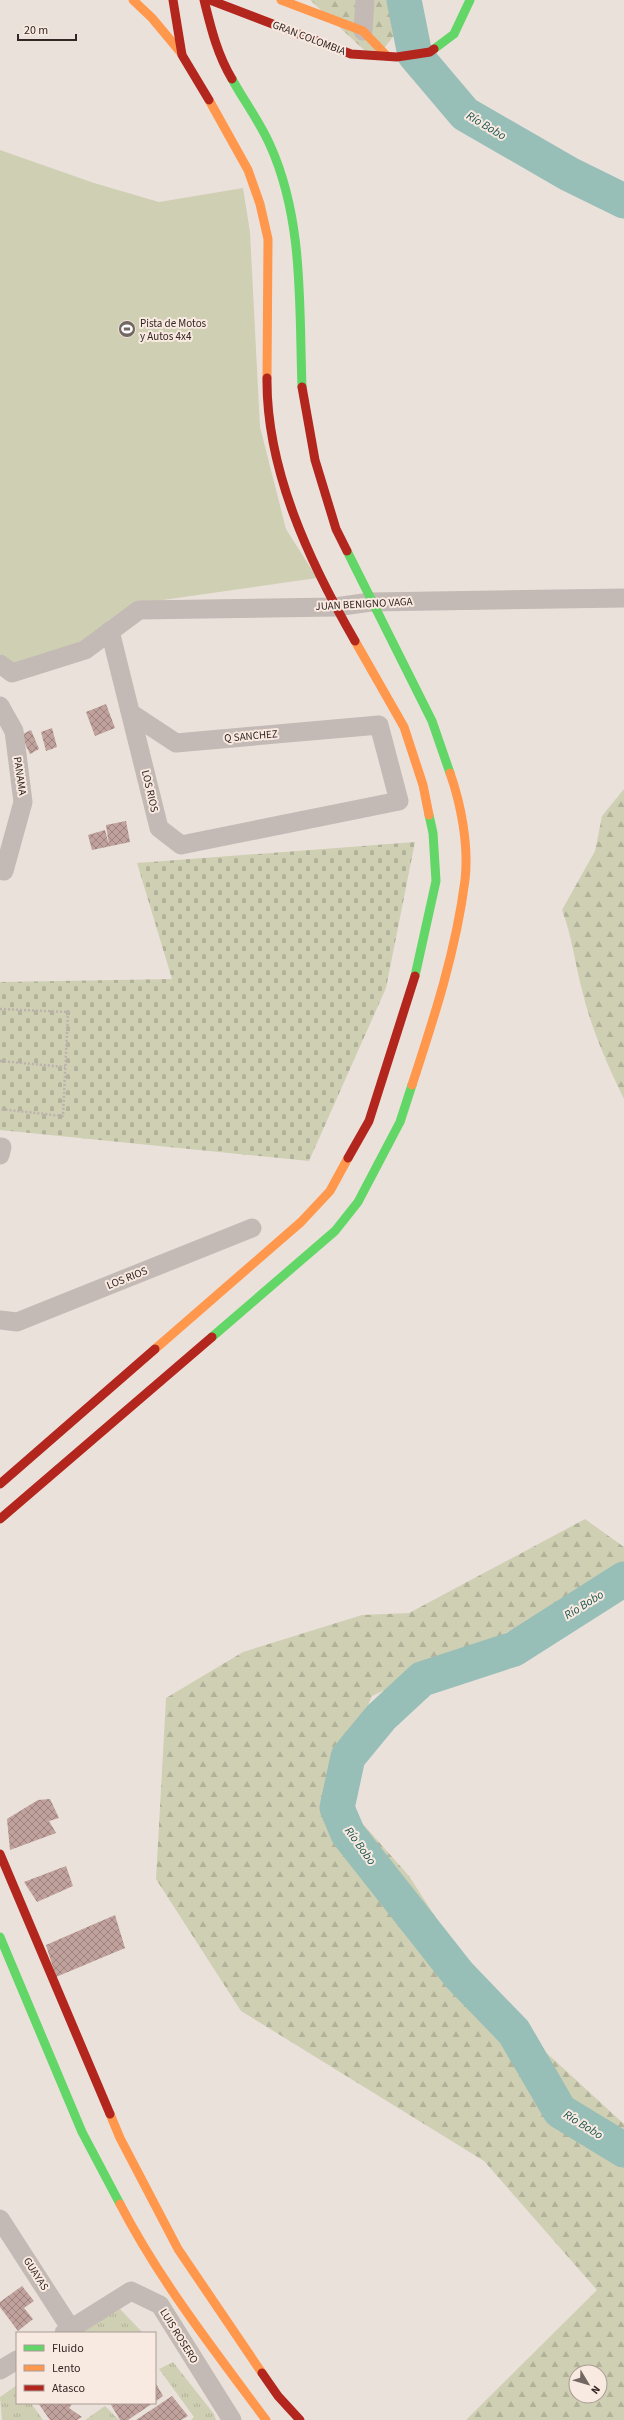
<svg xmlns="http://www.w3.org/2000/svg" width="624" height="2420" font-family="'Source Sans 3',sans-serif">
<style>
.grass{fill:url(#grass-tufts)}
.forest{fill:url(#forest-firs);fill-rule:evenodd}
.cemetery{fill:url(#cemetery-stones)}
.garden{fill:#cfcfb4}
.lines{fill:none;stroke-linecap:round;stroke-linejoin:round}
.river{stroke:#97beb7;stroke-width:35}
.building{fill:url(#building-cross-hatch)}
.path{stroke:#bcb2ad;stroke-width:2.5;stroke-dasharray:2 2;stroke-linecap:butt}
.street{stroke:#c3b9b5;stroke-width:19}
.fast{stroke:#63d668;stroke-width:9}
.slow{stroke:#ff974d;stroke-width:9}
.jam{stroke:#b3261e;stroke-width:9}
.labels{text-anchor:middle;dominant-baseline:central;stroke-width:4;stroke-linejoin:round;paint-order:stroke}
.street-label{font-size:11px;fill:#332624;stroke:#f9eae1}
.poi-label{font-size:11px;fill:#332624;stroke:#f9eae1;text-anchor:start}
.water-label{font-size:12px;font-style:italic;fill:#195550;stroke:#f9eae1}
</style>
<defs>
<pattern id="grass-tufts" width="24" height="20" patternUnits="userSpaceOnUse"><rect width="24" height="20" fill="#cfcfb4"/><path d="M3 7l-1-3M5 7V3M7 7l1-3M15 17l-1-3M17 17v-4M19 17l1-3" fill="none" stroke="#b2b29b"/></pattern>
<pattern id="forest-firs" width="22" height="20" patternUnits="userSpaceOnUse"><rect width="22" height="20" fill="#cfcfb4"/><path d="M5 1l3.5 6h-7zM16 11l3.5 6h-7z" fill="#b2b29b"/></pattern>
<pattern id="cemetery-stones" width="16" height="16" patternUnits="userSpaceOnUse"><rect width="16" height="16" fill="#cfcfb4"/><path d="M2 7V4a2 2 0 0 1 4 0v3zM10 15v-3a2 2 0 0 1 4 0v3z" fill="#b2b29b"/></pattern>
<pattern id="building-cross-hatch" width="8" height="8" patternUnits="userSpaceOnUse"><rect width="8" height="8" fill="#c0a19c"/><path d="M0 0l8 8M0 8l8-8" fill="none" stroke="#9d837f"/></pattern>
</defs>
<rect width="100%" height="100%" fill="#ebe1db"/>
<g class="grass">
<polygon points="120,2309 143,2333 79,2333"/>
<polygon points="173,2362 214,2414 216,2420 191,2420 194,2417 159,2369"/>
<polygon points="17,2385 17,2403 31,2403 43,2420 2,2420 0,2397"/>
<polygon points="105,2406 119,2420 85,2420"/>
</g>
<g class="forest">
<polygon points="310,0 394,0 399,29 375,60"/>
<path d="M624,789V1099C607,1064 591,1028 582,990C575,963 572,937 562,910L595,851L602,816Z"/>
<path d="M585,1519L624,1547V1577L372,1696L332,1789L409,1876L489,2000L624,2124V2420H466L597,2290L484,2161L241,2011L156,1879L166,1698L243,1652L362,1615L409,1613ZM576,2372H600V2396H576Z"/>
</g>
<polygon class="cemetery" points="415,842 386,988 309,1161 0,1130 0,982 172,979 137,863"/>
<polygon class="garden" points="0,150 94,183 159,202 243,188 250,232 260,427 286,529 317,578 135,604 80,644 13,664 0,654"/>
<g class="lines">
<g class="river">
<polyline points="404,0 415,55 465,114 569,174 624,201"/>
<polyline points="624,1579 514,1649 422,1679 381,1717 348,1757 337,1808 348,1834 459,1975 514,2032 560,2111 624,2150"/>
</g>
</g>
<g class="building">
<polygon points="106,704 115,728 95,736 86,712"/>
<polygon points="52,728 57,747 46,751 41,732"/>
<polygon points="31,730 39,749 30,754 21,735"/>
<polygon points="126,821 130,842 92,850 88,835 105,830 109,845 106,825"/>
<polygon points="50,1799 59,1818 49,1821 56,1833 10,1850 7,1819 38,1800"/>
<polygon points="66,1866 73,1886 37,1902 24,1882"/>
<polygon points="115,1915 125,1948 56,1977 46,1945"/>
<polygon points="22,2286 34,2301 24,2308 33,2319 18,2331 0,2307 0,2302"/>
<polygon points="155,2382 163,2396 155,2402"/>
<polygon points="172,2396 188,2416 181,2420 136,2420"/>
<polygon points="38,2403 73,2403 69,2408 82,2417 77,2420 50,2420"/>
<polygon points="110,2403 153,2403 128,2420 120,2420"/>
</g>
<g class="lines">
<g class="path">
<polyline points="0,1009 68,1012 63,1116 0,1109"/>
<polyline points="0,1061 65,1067"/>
</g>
<g class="street">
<polyline points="363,31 365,0"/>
<polyline points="110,631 159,828 181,845 399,801 379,725 176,743 132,714"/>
<polyline points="0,664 12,673 85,650 139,610 335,607 371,602 624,598"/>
<polyline points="0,706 14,731 23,802 4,871"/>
<polyline points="0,1147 2,1147 0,1155"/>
<polyline points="0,1320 17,1322 252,1228"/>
<polyline points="0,2219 71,2329"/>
<polyline points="64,2333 131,2291 160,2305 232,2420"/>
<polyline points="0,2370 17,2360"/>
</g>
<g class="fast">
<polyline points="434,49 454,34 470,0"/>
<path d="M232,79C244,101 260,122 270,145C304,220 299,306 302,387"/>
<polyline points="347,551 432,721 450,773"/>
<polyline points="415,976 436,881 433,833 429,815"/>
<polyline points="212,1337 335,1231 358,1202 400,1122 412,1085"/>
<polyline points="0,1937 82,2132 120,2204"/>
</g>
<g class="slow">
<polyline points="133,0 152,18 182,54"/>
<polyline points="281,0 363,31 386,55"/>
<polyline points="209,100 248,170 260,204 268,239 267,378"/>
<polyline points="355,641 404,727 423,785 429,815"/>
<path d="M412,1085C434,1018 456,951 465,880C469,846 461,804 450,773"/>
<polyline points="155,1349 301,1222 330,1191 348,1158"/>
<polyline points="110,2114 120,2138 178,2249 262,2373"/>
<path d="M120,2204C160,2281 214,2350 266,2420"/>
</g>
<g class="jam">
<polyline points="173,0 182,55 209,100"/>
<path d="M204,0C211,28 217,54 232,79"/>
<polyline points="210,0 351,54 397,57 430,52 434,49"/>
<path d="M267,378C266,470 310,563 355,641"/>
<polyline points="302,387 315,460 336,529 347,551"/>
<polyline points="348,1158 369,1121 415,976"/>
<polyline points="0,1484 155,1349"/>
<polyline points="0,1519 212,1337"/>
<polyline points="0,1854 110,2114"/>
<polyline points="262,2373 278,2396 300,2420"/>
</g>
</g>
<defs>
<g id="stadium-disc" transform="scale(0.9)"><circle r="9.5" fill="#736764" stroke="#f9eae1"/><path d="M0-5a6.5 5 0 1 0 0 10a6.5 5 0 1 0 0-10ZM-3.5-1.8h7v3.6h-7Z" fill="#fff"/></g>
</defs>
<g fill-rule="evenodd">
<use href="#stadium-disc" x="127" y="329"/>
</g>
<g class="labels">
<g class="street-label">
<text transform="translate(309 38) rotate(21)">GRAN COLOMBIA</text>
<text transform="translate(364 604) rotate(-3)">JUAN BENIGNO VAGA</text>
<text transform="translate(251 736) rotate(-5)">Q SANCHEZ</text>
<text transform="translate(20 776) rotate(82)">PANAMA</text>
<text transform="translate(150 791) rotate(77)">LOS RIOS</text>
<text transform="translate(127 1278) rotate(-22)">LOS RIOS</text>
<text transform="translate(36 2274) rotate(57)">GUAYAS</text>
<text transform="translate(179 2336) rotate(58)">LUIS ROSERO</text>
</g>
<g class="poi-label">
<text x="140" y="323">Pista de Motos<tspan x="140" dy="13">y Autos 4x4</tspan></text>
</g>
<g class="water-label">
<text transform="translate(486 126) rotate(31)">Río Bobo</text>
<text transform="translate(584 1605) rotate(-32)">Río Bobo</text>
<text transform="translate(360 1846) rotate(54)">Río Bobo</text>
<text transform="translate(583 2125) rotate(32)">Río Bobo</text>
</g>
</g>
<rect x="16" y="2332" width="140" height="72" fill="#f9eae1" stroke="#aa9c95"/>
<rect x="24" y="2345" width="20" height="6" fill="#63d668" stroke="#aa9c95"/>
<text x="52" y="2352" font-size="12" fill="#332624">Fluido</text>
<rect x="24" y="2365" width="20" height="6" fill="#ff974d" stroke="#aa9c95"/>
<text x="52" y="2372" font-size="12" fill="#332624">Lento</text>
<rect x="24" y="2385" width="20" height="6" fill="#b3261e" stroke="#aa9c95"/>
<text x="52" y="2392" font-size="12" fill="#332624">Atasco</text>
<g transform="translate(588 2384) rotate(128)"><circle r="19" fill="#f9eae1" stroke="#aa9c95"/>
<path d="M0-3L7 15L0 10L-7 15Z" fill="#736764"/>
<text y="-6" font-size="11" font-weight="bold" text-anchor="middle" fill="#332624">N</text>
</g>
<path d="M18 34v6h58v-6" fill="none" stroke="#332624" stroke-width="2"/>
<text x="24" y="34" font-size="12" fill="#332624" stroke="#f9eae1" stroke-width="3" paint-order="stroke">20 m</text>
</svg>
